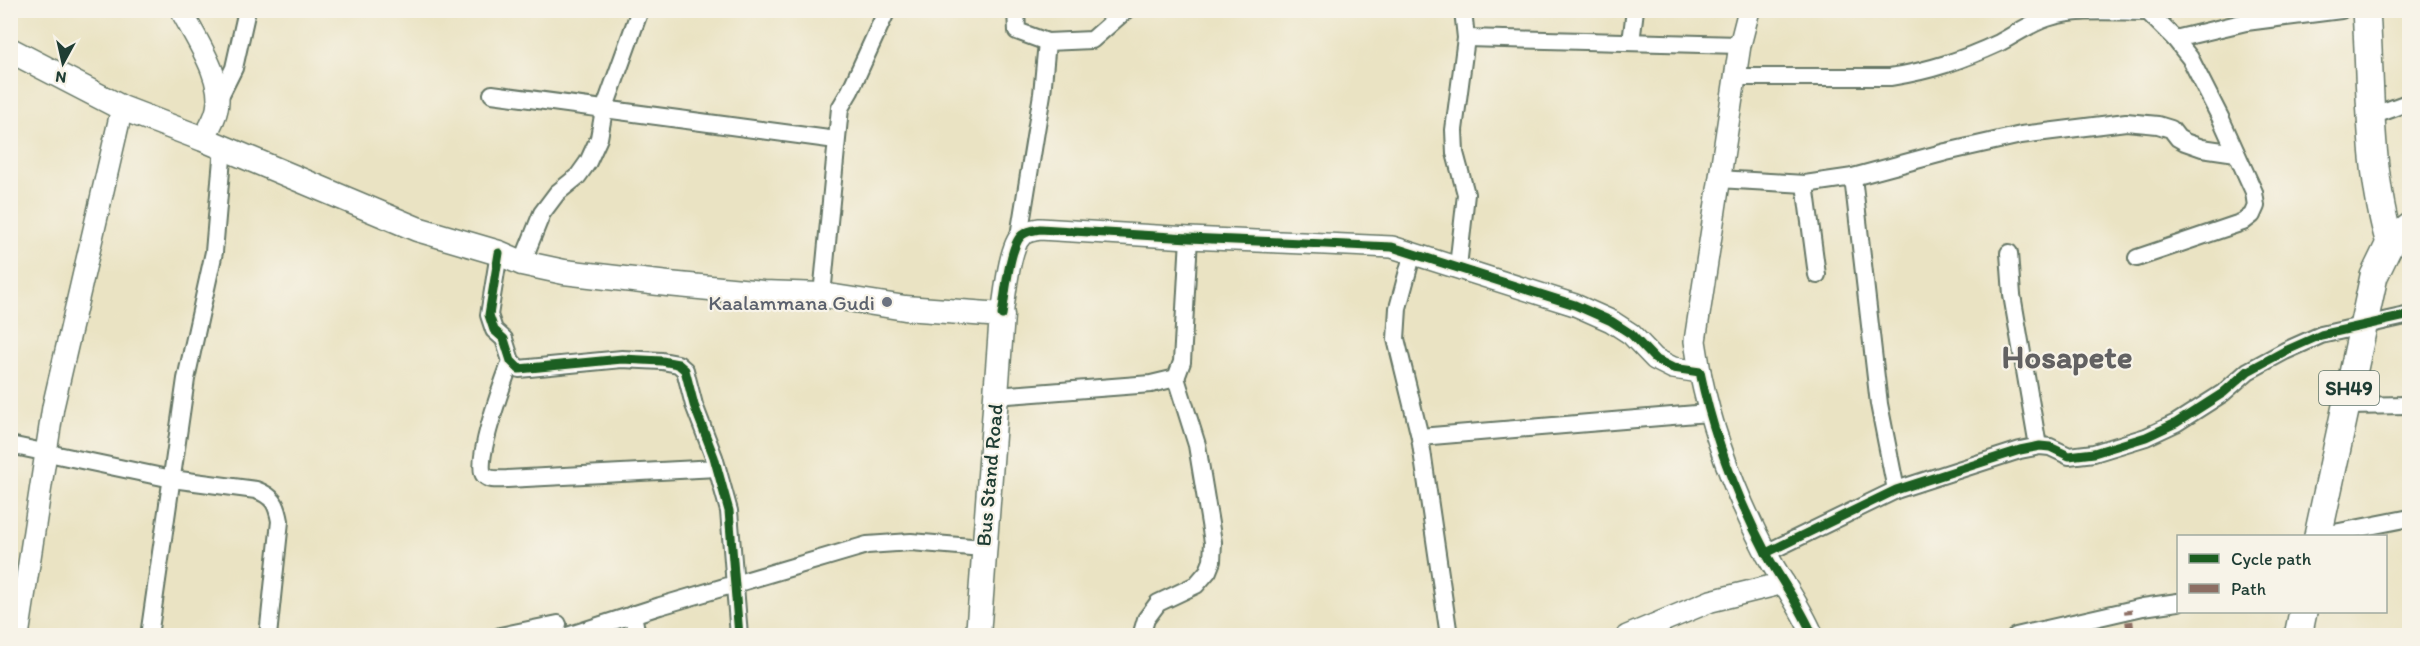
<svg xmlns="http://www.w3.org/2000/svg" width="2420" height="646" font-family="Itim,sans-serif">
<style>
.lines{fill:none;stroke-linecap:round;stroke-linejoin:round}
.minor-casing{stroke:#676;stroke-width:20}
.tertiary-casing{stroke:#676;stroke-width:24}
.secondary-casing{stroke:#676;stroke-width:27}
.primary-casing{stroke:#676;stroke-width:30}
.minor{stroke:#fff;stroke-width:16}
.tertiary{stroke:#fff;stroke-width:21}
.secondary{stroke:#fff;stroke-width:24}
.primary{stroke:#fff;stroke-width:27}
.quiet{stroke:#8d6e63;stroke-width:8;stroke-dasharray:15 8;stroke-linecap:butt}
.cycleway-casing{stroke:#f7f3e8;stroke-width:13}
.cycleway{stroke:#1b5e20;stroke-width:9}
.worship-dot{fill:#6b7280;stroke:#f7f3e8;stroke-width:2}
.labels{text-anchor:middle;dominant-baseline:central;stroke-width:4.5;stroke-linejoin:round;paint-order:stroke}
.shield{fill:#f7f3e8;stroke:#60746a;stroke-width:1.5}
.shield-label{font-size:20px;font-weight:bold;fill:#1f3d34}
.worship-label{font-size:21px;fill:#5b616d;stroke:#f7f3e8;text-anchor:end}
.street-label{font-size:21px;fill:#1f3d34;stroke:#f7f3e8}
.town-label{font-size:33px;font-weight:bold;fill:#626162;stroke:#f7f3e8}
</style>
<rect width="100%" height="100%" fill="#f7f3e8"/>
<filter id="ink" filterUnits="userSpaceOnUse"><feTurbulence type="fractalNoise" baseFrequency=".0167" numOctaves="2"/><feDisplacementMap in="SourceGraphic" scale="12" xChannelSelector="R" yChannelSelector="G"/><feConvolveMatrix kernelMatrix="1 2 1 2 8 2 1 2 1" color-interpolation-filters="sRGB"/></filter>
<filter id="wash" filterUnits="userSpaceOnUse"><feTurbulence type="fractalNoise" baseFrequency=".008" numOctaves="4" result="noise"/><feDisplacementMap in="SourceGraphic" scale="24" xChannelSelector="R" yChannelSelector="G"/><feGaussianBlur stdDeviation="1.35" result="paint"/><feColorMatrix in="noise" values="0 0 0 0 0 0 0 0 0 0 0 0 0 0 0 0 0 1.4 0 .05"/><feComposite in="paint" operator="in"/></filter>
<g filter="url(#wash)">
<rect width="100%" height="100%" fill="#eae3c3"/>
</g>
<g filter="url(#ink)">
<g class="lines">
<g class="minor-casing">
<g id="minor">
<polyline points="1016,10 1017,31 1047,42"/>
<polyline points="1466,38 1740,45"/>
<polyline points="2175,39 2246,22 2341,10"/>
<polyline points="1631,42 1635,10"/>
<path d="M1736,77H1890C1930,71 1962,60 1999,43C2014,35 2031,23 2047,18C2079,8 2115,12 2148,12"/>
<polyline points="492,94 836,140"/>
<polyline points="219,98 234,68 247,10"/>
<polyline points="2372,116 2410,102"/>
<polyline points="1853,177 1879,404 1896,490"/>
<polyline points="1718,179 1805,184 1853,177 1946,152 2021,135 2126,122 2158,125 2171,129 2178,138 2185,142 2202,148 2236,153"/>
<polyline points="1805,184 1817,275"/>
<polyline points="1019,236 1042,94 1047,42 1092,40 1126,10"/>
<polyline points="1413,252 1398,308 1396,339 1420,437 1449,636"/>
<polyline points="499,253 489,315 494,330 504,339 511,361 519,369 622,359 662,361 678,364 685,370 694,405 714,457 729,511 739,636"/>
<polyline points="2009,253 2012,295 2038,446"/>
<polyline points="2137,258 2243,222 2252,215 2256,206 2254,192 2221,119 2190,58 2175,39 2146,10"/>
<polyline points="522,263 542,213 557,193 578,176 588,162 599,138 604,110 640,10"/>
<polyline points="1458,267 1466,194 1455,153 1454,130 1466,38 1463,10"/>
<polyline points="822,295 840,108 850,91 887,10"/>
<path d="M511,361C505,377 473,464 484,475C490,481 499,479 507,479L717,468"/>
<polyline points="995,396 1151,384 1176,378 1182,362 1189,238"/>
<polyline points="2345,406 2410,405"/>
<polyline points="1420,437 1708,413"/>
<path d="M10,445L172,479L256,490C273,496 277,504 280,521L268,636"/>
<polyline points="2319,536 2410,518"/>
<polyline points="1766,553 1896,490 2020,450 2040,446 2050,447 2069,456 2094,453 2146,437 2176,423 2223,393 2248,371 2285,351 2321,335 2410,315"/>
<polyline points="633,614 637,636"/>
<polyline points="149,636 186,379 214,252 223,147"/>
<polyline points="500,636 558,624"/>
<polyline points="567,636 660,606 867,545 911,542 983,548"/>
<polyline points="1141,636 1146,619 1158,603 1196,585 1208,571 1212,561 1213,542 1197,445 1176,378"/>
<polyline points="2016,636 2143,607 2178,602"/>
</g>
</g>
<g class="tertiary-casing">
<g id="tertiary">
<path d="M181,10C195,38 224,78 217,109C215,120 208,130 203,139"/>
<path d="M1002,315C1005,297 1009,246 1022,235C1027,231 1033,230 1040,229L1189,238L1392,247L1575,305L1611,321L1631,334L1655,359L1673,368L1700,372C1713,435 1737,498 1767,555C1782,582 1801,607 1813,636"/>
<polyline points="1700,372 1695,341 1740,45 1749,10"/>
<polyline points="18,636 53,407 122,108"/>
<polyline points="1627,636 1711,601 1784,583"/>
</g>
</g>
<g class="secondary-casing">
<polyline id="secondary" points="10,50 122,108 203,139 417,229 499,253 522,263 564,272 668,284 763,293 822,295 905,308 1002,315 978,636"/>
</g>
<g class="primary-casing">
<g id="primary">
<polyline points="2390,243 2410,227"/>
<path d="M2318,536L2374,276L2390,243C2368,172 2371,85 2366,10"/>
<polyline points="2298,636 2303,612"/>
</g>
</g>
<use href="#minor" class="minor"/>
<use href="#tertiary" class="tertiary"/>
<use href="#secondary" class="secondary"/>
<use href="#primary" class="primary"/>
<polyline class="quiet" points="2128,636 2130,628 2128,610"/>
<g class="cycleway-casing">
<g id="cycleway">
<polyline points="499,253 489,315 494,330 504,339 511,361 519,369 622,359 662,361 678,364 685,370 694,405 714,457 729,511 739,636"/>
<path d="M1002,315C1005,297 1009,246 1022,235C1027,231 1033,230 1040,229L1189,238L1392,247L1575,305L1611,321L1631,334L1655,359L1673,368L1700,372C1713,435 1737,498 1767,555C1782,582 1801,607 1813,636"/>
<polyline points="1766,553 1896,490 2020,450 2040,446 2050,447 2069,456 2094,453 2146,437 2176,423 2223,393 2248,371 2285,351 2321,335 2410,315"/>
</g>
</g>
<use href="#cycleway" class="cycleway"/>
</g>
</g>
<circle class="worship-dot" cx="887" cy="302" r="6"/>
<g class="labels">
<rect class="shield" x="2319" y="371" width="60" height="34" rx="4.5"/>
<g class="shield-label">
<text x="2349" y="388">SH49</text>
</g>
<g class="worship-label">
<text x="875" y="302">Kaalammana Gudi</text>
</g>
<g class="street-label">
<text transform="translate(989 475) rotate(-85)">Bus Stand Road</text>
</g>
<g class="town-label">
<text x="2067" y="356">Hosapete</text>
</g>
</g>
<rect width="2420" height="646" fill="none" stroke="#f7f3e8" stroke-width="36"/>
<rect x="2177" y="535" width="210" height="78" fill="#f7f3e8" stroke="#a1aaa0" stroke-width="1.5"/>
<rect x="2189" y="554" width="30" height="9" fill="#1b5e20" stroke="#a1aaa0" stroke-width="1.5"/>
<text x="2231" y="565" font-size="18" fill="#1f3d34">Cycle path</text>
<rect x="2189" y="584" width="30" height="9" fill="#8d6e63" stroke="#a1aaa0" stroke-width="1.5"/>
<text x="2231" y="595" font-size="18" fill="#1f3d34">Path</text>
<g transform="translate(63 63) rotate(188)" stroke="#f7f3e8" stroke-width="4.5" paint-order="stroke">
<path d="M0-4.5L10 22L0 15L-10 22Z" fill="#1f3d34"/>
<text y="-9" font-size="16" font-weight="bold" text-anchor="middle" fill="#1f3d34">N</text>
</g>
</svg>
